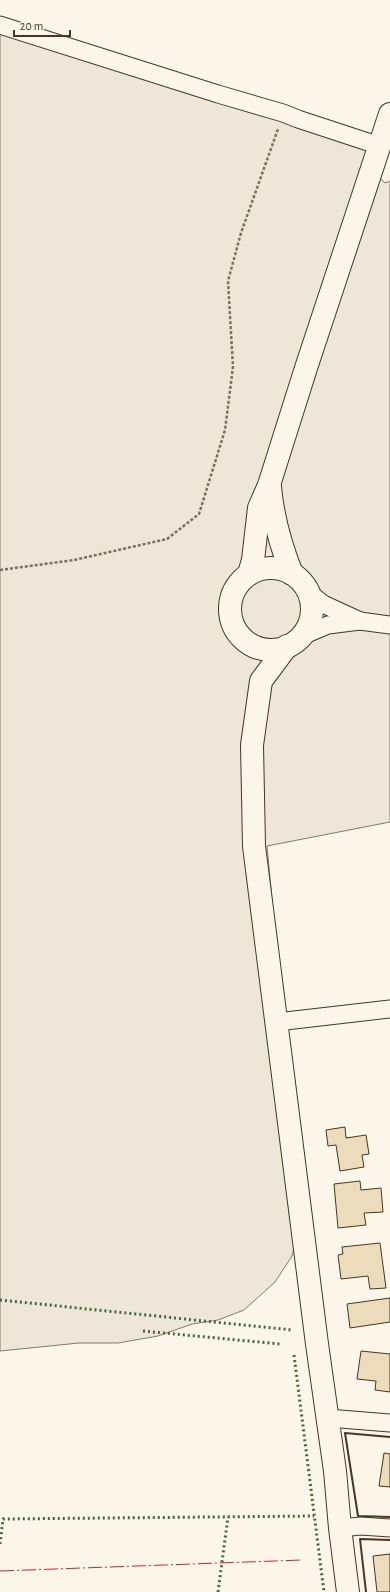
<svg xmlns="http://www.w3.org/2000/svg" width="390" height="1592" font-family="'Alegreya Sans',sans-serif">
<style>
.green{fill:#ede6d9;stroke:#887966}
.building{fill:#ecdcbc;stroke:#4a3520}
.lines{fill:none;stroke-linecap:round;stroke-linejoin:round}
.minor-casing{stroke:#4a3520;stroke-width:19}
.secondary-casing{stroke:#4a3520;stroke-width:24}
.path{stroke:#7f6f5c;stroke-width:2.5;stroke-dasharray:3 2;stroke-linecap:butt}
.minor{stroke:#fbf6e9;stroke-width:17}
.secondary{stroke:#fbf6e9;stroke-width:22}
.hedge{stroke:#436837;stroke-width:3;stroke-dasharray:2 3;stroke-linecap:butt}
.wall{stroke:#4a3520;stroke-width:2}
.power{stroke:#c62828;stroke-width:1;stroke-dasharray:14 3 2 3;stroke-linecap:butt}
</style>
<rect width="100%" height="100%" fill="#fbf6e9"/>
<polygon class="green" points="0,19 384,146 375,173 385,183 390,181 390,822 267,846 302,1218 292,1256 275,1282 244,1310 218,1320 192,1324 158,1336 118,1343 79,1343 0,1351"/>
<g class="building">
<polygon points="345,1127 346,1138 366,1135 369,1154 362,1155 364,1167 340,1171 336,1145 328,1146 326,1130"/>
<polygon points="360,1181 361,1190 381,1188 383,1212 364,1213 366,1225 338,1228 334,1184"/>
<polygon points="380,1243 386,1288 370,1289 368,1276 341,1279 338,1255 343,1254 342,1247"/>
<polygon points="390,1298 390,1322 350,1328 347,1304"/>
<polygon points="361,1351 390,1354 390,1392 375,1390 376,1381 357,1379"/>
<polygon points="384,1453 390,1454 390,1487 379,1486"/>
<polygon points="390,1554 390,1592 377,1592 373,1556"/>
</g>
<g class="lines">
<g class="minor-casing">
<g id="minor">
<polyline points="0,25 218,94 283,113 298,119 380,146"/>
<polyline points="308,592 323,604 360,621"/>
<polyline points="302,636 328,625 360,621 390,625"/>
<polyline points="277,1022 390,1009"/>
<polyline points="328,1418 390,1423"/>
<polyline points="340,1528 361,1526 390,1528"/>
</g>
</g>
<g class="secondary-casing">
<g id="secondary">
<path d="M270,487C273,519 280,544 292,574"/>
<circle cx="271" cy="609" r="41"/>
<polyline points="249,574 253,560 259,508 269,485 306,368 390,114"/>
<polyline points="287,646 261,681 252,745 254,846 317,1344 335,1471 340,1528 348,1592"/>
</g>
</g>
<polyline class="path" points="0,570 74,560 167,539 199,514 225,430 233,367 228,281 241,233 278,129"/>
<use href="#minor" class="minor"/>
<use href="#secondary" class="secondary"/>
<g class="hedge">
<polyline points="0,1300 292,1330"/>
<polyline points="143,1331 280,1344"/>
<polyline points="294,1355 324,1592"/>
<polyline points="0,1544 3,1519 314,1516"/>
<polyline points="218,1592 228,1517"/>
</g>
<g class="wall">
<polyline points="390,1437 345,1433 358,1516 390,1517"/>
<polyline points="366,1592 360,1539 390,1540"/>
</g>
<polyline class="power" points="0,1571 302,1560"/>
</g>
<path d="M14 30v6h56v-6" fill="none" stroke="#4a3520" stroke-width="2"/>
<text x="20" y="30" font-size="12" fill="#4a3520" stroke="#fbf6e9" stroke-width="3" paint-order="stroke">20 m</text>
</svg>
